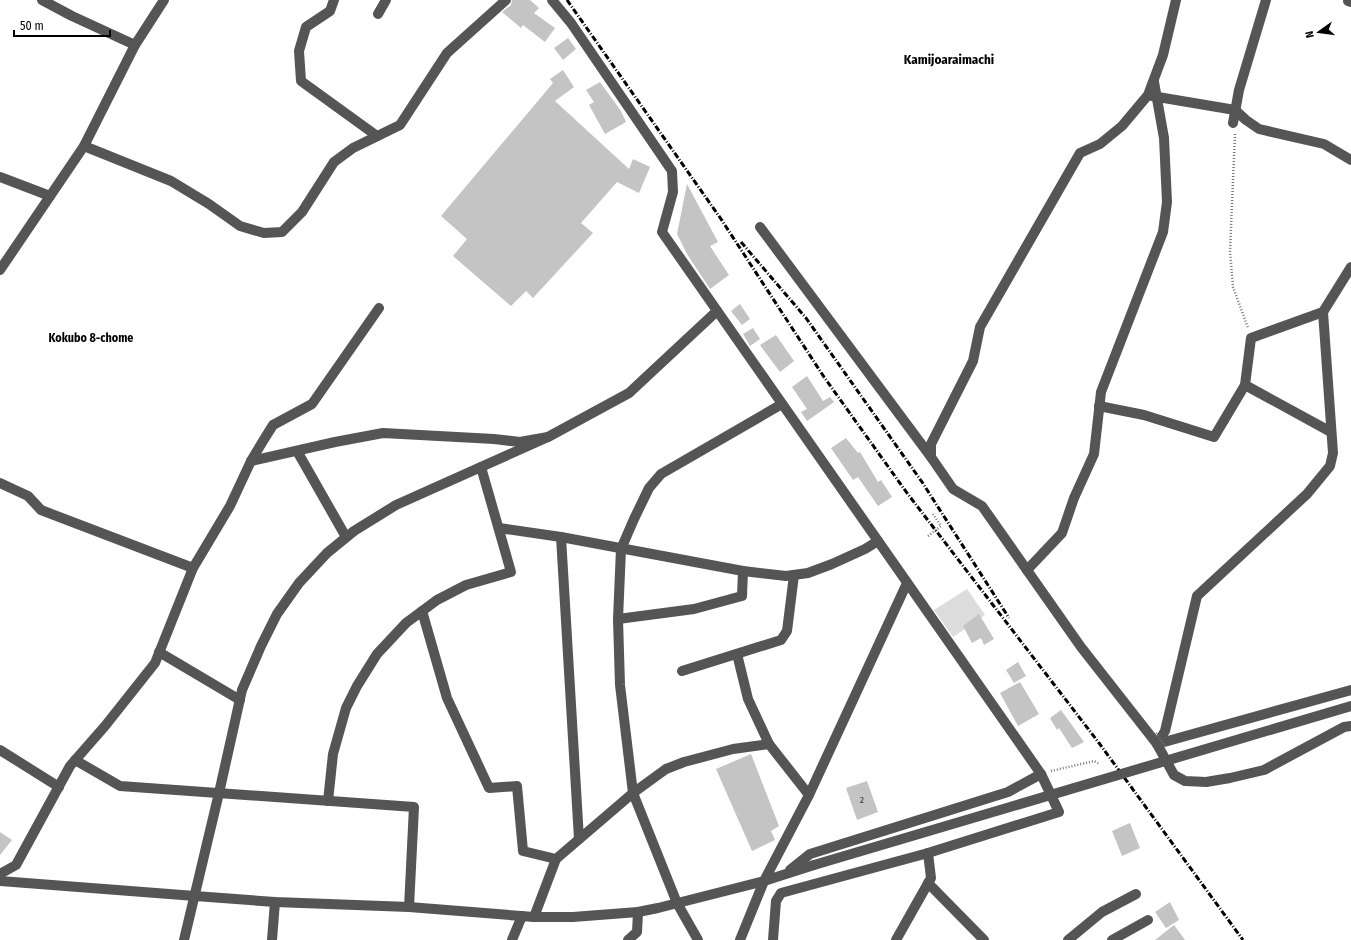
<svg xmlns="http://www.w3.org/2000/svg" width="1351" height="940" font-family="'Fira Sans Condensed',sans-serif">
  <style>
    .green { fill: #dcdcdc }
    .building { fill: #c4c4c4 }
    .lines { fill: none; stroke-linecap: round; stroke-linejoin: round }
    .path { stroke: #777; stroke-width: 2.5; stroke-dasharray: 1 2; stroke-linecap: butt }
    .minor { stroke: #555; stroke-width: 10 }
    .rail { stroke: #000; stroke-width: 3; stroke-dasharray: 6 2 1 2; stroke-linecap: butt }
    .path-bridge { stroke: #777; stroke-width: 2.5; stroke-dasharray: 1 2; stroke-linecap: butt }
    .minor-bridge { stroke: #555; stroke-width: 10 }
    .labels { text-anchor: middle; stroke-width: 4; stroke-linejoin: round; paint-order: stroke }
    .number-label { font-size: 9px; fill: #313131 }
    .neighbourhood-label { font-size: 12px; font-weight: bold; fill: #000; stroke: #fff }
    .quarter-label { font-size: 13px; font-weight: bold; fill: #000; stroke: #fff }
  </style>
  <rect width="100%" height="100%" fill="#fff"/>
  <path class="green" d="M967,589L985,615L953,637L934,610Z"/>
  <g class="building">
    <path d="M512,0H530L539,8L534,13L555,28L545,42L523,25L521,28L502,12L511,5Z"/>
    <path d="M568,38L576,49L563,60L554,48Z"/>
    <path d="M563,70L574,87L555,101L629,169L633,159L650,167L639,193L617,182L581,223L593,233L533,298L526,291L511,306L453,256L467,239L441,216L553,83L550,79Z"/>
    <path d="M600,82L621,111L626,122L605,134L589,105L594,102L586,90Z"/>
    <path d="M687,184L718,242L710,246L729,275L710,289L687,254L677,234Z"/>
    <path d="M740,304L750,319L742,325L731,311Z"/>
    <path d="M753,328L760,339L750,346L743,334Z"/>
    <path d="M776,335L794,361L780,372L760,345Z"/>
    <path d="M807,376L823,401L830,397L834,402L807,421L801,412L807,409L792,387Z"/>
    <path d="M846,438L858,453L860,452L878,482L881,480L892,497L878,506L858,477L853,480L831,448Z"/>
    <path d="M979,614L994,639L984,645L981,638L972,643L963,626Z"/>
    <path d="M1018,662L1026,676L1014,683L1006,670Z"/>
    <path d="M1020,682L1039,714L1018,726L1000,693Z"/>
    <path d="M1061,710L1084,742L1072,748L1059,728L1057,730L1050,718Z"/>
    <path d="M751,754L779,826L771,831L775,840L752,851L716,769Z"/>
    <path d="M867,781L878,812L857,820L846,788Z"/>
    <path d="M1130,823L1140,848L1122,856L1112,831Z"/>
    <path d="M0,832L12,840L0,855Z"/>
    <path d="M1170,902L1179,920L1166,928L1155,912Z"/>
    <path d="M1174,925L1185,940H1155Z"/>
  </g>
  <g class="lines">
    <g class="path">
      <path d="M1235,134L1230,251L1233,287L1248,328"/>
      <path d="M928,536L941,526L933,514"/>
      <path d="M1051,771L1094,761L1099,764"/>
    </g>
    <g class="minor">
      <path d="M42,0L72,16L135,45"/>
      <path d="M334,0L330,11L306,27L299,51L301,81L377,136"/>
      <path d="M552,0L571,23L672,171L673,192L662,232L1041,774L1059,812L928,853L781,893L776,901L773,940"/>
      <path d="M1176,0L1163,55L1148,95L1122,126L1100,144L1080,153L980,327L973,361L931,444V457L953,489L982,506L1081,647L1157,744L1174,775L1185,781L1206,782L1230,778L1264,770L1344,727L1351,726"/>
      <path d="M1349,0L1348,1L1351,2"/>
      <path d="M378,14L386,0"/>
      <path d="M1152,96L1235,110L1246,120L1259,129L1324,144L1351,160"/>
      <path d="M1233,123L1239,90L1266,0"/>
      <path d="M84,146L171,181L209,204L240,226L264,233L282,232L302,212L334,162L353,148L400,125L447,53L506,0"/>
      <path d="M0,177L50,196"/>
      <path d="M760,227L931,457"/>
      <path d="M0,270L84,146L135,45L164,0"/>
      <path d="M1245,385L1331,432"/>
      <path d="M1099,406L1144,415L1214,437L1245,385L1251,338L1323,312"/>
      <path d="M297,451L346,537"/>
      <path d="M251,461L335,442L383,433L494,439L520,442L548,437L629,393L717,311"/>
      <path d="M0,483L28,496L41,510L193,568"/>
      <path d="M499,528L561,537L743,571L786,576L808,573L832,564L865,549L878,541"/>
      <path d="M561,537L579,839"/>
      <path d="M1027,570L1062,533L1074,498L1094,454L1101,392L1163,232L1167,202L1164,138L1154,82"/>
      <path d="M422,611L447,698L489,788L517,786L523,851L556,859"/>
      <path d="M618,619L694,609L742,596L743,571"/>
      <path d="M159,652L240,700"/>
      <path d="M737,654L748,699L769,744"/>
      <path d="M682,671L781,640L787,631L794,575"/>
      <path d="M1157,744L1165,731L1197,596L1307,494L1330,466L1333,453L1323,312L1351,267"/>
      <path d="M1157,744L1351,690"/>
      <path d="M0,750L59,787"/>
      <path d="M75,760L120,786L414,807L409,907"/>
      <path d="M328,801L333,754L346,708L357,686L377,654L406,623L437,600L466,585L511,572L481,467"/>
      <path d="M790,870L810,854L1008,792L1041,774"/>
      <path d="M0,874L16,865L70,766L105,726L155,663L193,568L230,506L251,461L263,441L273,425L312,404L379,308"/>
      <path d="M0,881L195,896L275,902L409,907L534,917H573L638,912L658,908L764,881L814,865"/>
      <path d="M928,883L984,940"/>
      <path d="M534,917L556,859L633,793L666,769L684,762L733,749L769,744L809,795"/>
      <path d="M184,940L219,793L242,690L261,646L277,614L299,583L327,553L354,531L396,505L548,437"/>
      <path d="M272,940L275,902"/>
      <path d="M512,940L522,916"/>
      <path d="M628,940L637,932L638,912"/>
      <path d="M698,940L677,903L633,793L620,685L618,619L621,549L634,519L649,488L661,474L782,404"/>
      <path d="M740,940L764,881L809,795L907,583"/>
      <path d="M896,940L931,878L928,853"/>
      <path d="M1068,940L1102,912L1136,894"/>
      <path d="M1112,940L1148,920"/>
    </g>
    <g class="rail">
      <path d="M567,0L721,219L824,377L907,493L1099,743L1243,940"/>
      <path d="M741,242L806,318L922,482L1009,618"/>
    </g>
    <path class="path-bridge" d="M1156,733L1165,746"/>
    <path class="minor-bridge" d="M814,865L1351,706"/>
  </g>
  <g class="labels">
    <g class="number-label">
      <text x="862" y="803">2</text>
    </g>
    <g class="neighbourhood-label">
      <text x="91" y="342">Kokubo 8-chome</text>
    </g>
    <g class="quarter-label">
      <text x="949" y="64">Kamijoaraimachi</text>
    </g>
  </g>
  <g transform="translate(1319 32) rotate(256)" stroke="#ffffff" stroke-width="3" paint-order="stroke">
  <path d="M0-3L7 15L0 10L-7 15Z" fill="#000000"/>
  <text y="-6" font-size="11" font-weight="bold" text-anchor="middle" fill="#000000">N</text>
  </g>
  <path d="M14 30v6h96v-6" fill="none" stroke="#000000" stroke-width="2"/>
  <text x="20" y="30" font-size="12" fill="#000000" stroke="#ffffff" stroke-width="3" paint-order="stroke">50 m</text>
</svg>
